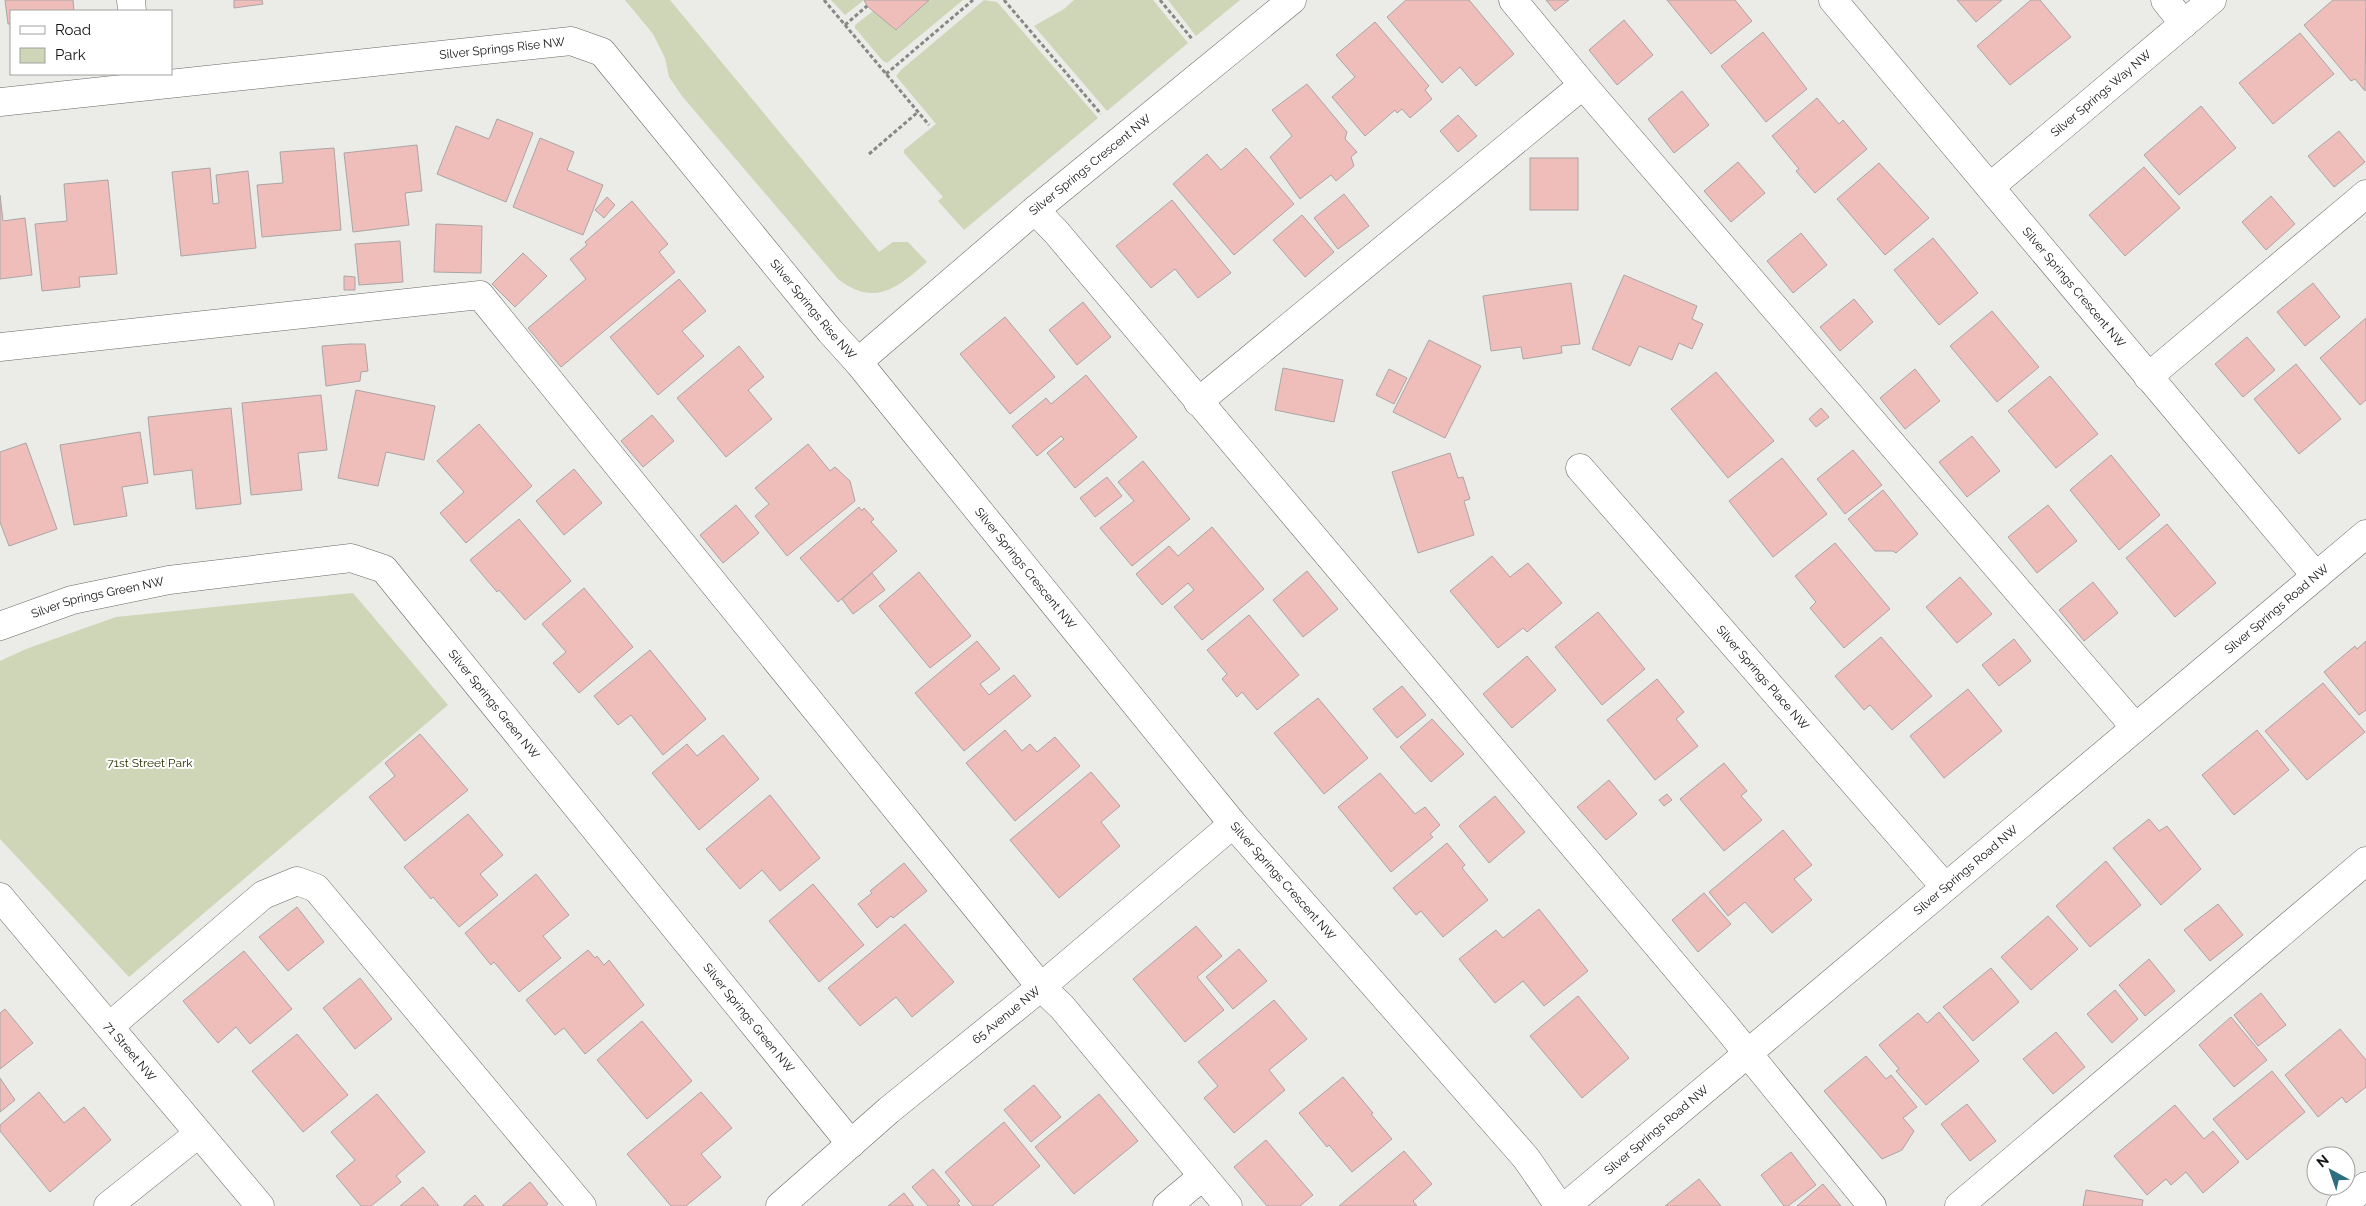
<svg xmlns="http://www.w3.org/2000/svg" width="2366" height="1206" font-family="Raleway,sans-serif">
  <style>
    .green { fill: #cfd6b7 }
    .building { fill: #efbebb; stroke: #aaa5a5 }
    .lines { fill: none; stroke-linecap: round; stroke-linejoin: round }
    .minor-casing { stroke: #696865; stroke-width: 29 }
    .path { stroke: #878784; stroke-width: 3; stroke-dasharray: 4 2.5; stroke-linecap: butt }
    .minor { stroke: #fff; stroke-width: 28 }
    .labels { text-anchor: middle; stroke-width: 4; stroke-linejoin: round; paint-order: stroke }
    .street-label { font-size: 12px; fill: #141412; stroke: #fff }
    .park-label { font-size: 12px; fill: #2a3100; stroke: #fff }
  </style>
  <rect width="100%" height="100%" fill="#ebebe7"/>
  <g class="green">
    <path d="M625,0H670L879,252L893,242H908L927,262C898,287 875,308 838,279L682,96L669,77L665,58L653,34Z"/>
    <path d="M831,0H864L845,15Z"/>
    <path d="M929,0H963L887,63L883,61L855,28V25L873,11L897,30Z"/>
    <path d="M984,0L997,2L1098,118L964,230L938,201L943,197L904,153V150L936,124L896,76L901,70Z"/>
    <path d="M1074,0H1153L1188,43L1107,111L1034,26L1064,9Z"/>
    <path d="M1168,0H1240L1196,36Z"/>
    <path d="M353,593L448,705L129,977L0,839V661L26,649L116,617Z"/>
  </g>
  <g class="building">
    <path d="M5,0H73L74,11H11V24H8Z"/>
    <path d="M234,0H262L263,4L234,8Z"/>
    <path d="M864,0H929L896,30L867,6Z"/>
    <path d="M1406,0H1469L1514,54L1476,86L1460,67L1442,83L1387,17Z"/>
    <path d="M1546,0H1569L1555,11Z"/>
    <path d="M1667,0H1735L1752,21L1711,54Z"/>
    <path d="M1957,0H2002L1976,22Z"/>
    <path d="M2031,0H2040L2071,37L2010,85L1977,46Z"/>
    <path d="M2333,0H2366L2365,91L2355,79L2351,81L2304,25Z"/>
    <path d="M1624,20L1653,55L1617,85L1589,50Z"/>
    <path d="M1375,22L1429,86L1425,90L1432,99L1410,118L1402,109L1397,113L1395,110L1365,136L1332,97L1355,77L1336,55Z"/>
    <path d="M1763,32L1807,89L1766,122L1721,66Z"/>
    <path d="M2300,33L2334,74L2273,124L2239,83Z"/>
    <path d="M1307,84L1347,132L1345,139L1357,152L1351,157L1354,166L1336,181L1331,175L1300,199L1270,157L1292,136L1272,110Z"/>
    <path d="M1682,91L1709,125L1674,153L1648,119Z"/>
    <path d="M1817,98L1839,124L1843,120L1867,149L1815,193L1796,171L1799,169L1772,136Z"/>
    <path d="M2201,106L2236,148L2179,195L2144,155Z"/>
    <path d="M1458,115L1477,136L1458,152L1440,131Z"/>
    <path d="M497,119L533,133L506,202L437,174L456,126L489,139Z"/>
    <path d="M2339,131L2365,162L2334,187L2308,156Z"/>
    <path d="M540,138L574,152L567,170L603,185L583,235L513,207Z"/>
    <path d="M417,145L422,191L405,193L409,225L353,232L344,153Z"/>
    <path d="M334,148L341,230L262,237L257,185L283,183L280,152Z"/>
    <path d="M1246,148L1294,204L1234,255L1173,184L1207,154L1221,170Z"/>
    <rect x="1530" y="158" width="48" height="52"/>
    <path d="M1738,162L1765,193L1731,222L1704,191Z"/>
    <path d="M1879,163L1929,218L1885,255L1837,199Z"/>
    <path d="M2144,167L2180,208L2125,256L2089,215Z"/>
    <path d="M210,168L213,204L219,203L216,175L248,171L256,248L181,256L172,172Z"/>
    <path d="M108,180L117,274L79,277L80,287L42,291L35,224L67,221L64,184Z"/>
    <path d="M1344,194L1369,226L1338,249L1314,218Z"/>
    <path d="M0,195L3,221L25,218L32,275L0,279Z"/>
    <path d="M2271,196L2295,224L2266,250L2242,222Z"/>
    <path d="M607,197L615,205L604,218L595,210Z"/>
    <path d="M1172,200L1231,273L1198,298L1175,269L1151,288L1116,246Z"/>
    <path d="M632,201L668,244L659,252L675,272L561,367L528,328L586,279L570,259L587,245L585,242Z"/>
    <path d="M1302,215L1334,252L1305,277L1273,240Z"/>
    <path d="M436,224L482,226L481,273L434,272Z"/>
    <path d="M1801,233L1827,265L1793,293L1767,261Z"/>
    <path d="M1933,238L1978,293L1939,325L1894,270Z"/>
    <path d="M400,241L403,282L359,285L355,244Z"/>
    <path d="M523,253L547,276L515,307L492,284Z"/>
    <path d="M1624,275L1697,306L1692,319L1703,324L1692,349L1679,343L1672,360L1639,346L1630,366L1592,349Z"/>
    <path d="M344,276L355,277V290H344Z"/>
    <path d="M679,279L706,311L682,331L704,356L658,395L610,337Z"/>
    <path d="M1571,283L1580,344L1561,346L1562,353L1523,359L1521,347L1491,351L1483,296Z"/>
    <path d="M2313,283L2340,317L2305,346L2277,312Z"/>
    <path d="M1854,299L1873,322L1840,351L1820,327Z"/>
    <path d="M1083,302L1111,337L1077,365L1049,330Z"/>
    <path d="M1992,311L2039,367L1997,402L1950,346Z"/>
    <path d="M1005,317L1055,377L1010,414L960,354Z"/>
    <path d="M2366,318V400L2360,405L2320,358Z"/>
    <path d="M2247,337L2275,370L2243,397L2215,364Z"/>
    <path d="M1429,340L1481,366L1445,438L1393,412Z"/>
    <path d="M350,344H365L368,371L361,372L360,381L326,386L322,346Z"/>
    <path d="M739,346L764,377L748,390L772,419L726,457L677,398Z"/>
    <path d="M2296,364L2341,419L2299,454L2254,399Z"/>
    <path d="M1283,368L1343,380L1334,422L1275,410Z"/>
    <path d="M1389,369L1407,378L1394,404L1376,395Z"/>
    <path d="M1915,369L1940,401L1905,429L1880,398Z"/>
    <path d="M1716,372L1774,441L1728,478L1671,409Z"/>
    <path d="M1086,375L1137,437L1075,488L1047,453L1064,439L1061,436L1037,456L1012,426L1046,398L1051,404Z"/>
    <path d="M2050,376L2098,434L2056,468L2008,411Z"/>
    <path d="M356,390L435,406L424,460L386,452L378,486L338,478Z"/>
    <path d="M321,395L327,450L298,453L302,490L251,495L242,403Z"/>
    <path d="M231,408L241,504L196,509L192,470L154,475L148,417Z"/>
    <path d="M1821,408L1829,417L1816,427L1809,419Z"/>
    <path d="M652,415L674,441L643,467L621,441Z"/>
    <path d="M479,424L532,486L466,543L440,513L464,492L437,461Z"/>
    <path d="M140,432L148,483L122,487L127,516L74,525L60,445Z"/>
    <path d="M1972,436L2000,471L1967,497L1939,462Z"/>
    <path d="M26,443L57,529L9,546L0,522V452Z"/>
    <path d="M808,444L830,471L835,467L850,481L855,501L787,556L755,516L769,504L755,488Z"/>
    <path d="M1853,450L1882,485L1845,514L1817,479Z"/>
    <path d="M1450,453L1458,478L1463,477L1470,499L1464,501L1474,535L1418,553L1392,472Z"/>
    <path d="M2111,455L2160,515L2119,550L2070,490Z"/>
    <path d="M1782,458L1827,514L1773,557L1729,501Z"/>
    <path d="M1143,461L1190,519L1132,566L1100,528L1134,501L1118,482Z"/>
    <path d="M574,469L602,503L564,535L536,501Z"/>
    <path d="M1107,477L1122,496L1095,517L1080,498Z"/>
    <path d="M1883,490L1918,534L1896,553L1893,551H1875L1848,519Z"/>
    <path d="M736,505L759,533L723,563L700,535Z"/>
    <path d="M2048,505L2077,541L2037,573L2008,537Z"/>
    <path d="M859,507L862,511L864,508L874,519L871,522L897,551L838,602L800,558Z"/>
    <path d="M519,519L571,581L525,620L499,590L497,592L470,560Z"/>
    <path d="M2167,524L2216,583L2175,617L2126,558Z"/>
    <path d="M1212,527L1264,589L1202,640L1174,607L1194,590L1188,583L1162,605L1136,574L1169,546L1178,556Z"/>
    <path d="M1835,543L1890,609L1844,648L1810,608L1816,602L1795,576Z"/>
    <path d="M1492,556L1510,577L1528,563L1562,603L1527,632L1523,628L1498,648L1450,591Z"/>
    <path d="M1307,571L1338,609L1303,637L1273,600Z"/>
    <path d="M919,572L971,636L930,668L879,606Z"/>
    <path d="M872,573L885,590L853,614L842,599Z"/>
    <path d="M1960,577L1992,614L1957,643L1926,607Z"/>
    <path d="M2093,582L2118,613L2084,641L2059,610Z"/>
    <path d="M584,588L633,647L579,693L553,663L566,652L542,624Z"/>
    <path d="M1598,612L1645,669L1602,705L1555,647Z"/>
    <path d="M1249,615L1299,675L1257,710L1242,692L1237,697L1222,679L1227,674L1207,650Z"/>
    <path d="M1881,637L1932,696L1892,730L1870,705L1864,710L1835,676Z"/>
    <path d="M2014,639L2031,661L1999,686L1982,665Z"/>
    <path d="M977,641L1000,669L980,684L989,695L1014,675L1031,696L964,751L915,693Z"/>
    <path d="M2366,641V710L2359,715L2324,672L2355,646L2357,649Z"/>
    <path d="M650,650L706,719L663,755L631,715L618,725L594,696Z"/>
    <path d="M1527,656L1556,690L1512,728L1483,694Z"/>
    <path d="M1657,679L1684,712L1676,719L1698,746L1655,780L1607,720Z"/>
    <path d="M2323,683L2365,732L2307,780L2265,731Z"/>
    <path d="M1402,686L1426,715L1397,738L1373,709Z"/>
    <path d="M1968,689L2002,731L1944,778L1910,736Z"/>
    <path d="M1318,698L1368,758L1324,794L1274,733Z"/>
    <path d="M1432,719L1464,754L1431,782L1400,747Z"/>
    <path d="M1005,730L1022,751L1030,744L1037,752L1055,737L1080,766L1015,821L966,763Z"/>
    <path d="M2257,730L2289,770L2234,815L2202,775Z"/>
    <path d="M420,734L468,790L405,841L369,797L395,776L385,763Z"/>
    <path d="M723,735L759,779L699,830L652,773L687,744L697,756Z"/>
    <path d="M1724,763L1747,791L1741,796L1762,820L1724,851L1680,799Z"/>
    <path d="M1091,772L1120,806L1101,822L1120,846L1059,898L1010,840Z"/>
    <path d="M1380,773L1415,814L1425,807L1440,825L1430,834L1433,837L1391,872L1338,807Z"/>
    <path d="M1609,780L1637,814L1606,840L1577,807Z"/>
    <path d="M1667,794L1672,800L1664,806L1659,800Z"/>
    <path d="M770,795L820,858L780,891L762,870L740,889L706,849Z"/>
    <path d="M1495,796L1525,832L1489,863L1459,826Z"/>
    <path d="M468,814L503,855L480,874L498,895L459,927L433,897L431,899L404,867Z"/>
    <path d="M2149,819L2159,831L2167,826L2201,869L2161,905L2113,848Z"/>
    <path d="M1783,830L1812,865L1794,879L1812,900L1772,933L1745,902L1728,916L1709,892Z"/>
    <path d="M1447,843L1465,865L1462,868L1488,900L1443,937L1421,911L1416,915L1393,888Z"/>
    <path d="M2106,861L2141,905L2090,947L2056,906Z"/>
    <path d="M904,863L927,891L893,918L891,916L877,928L858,904L872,893L870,891Z"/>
    <path d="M536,874L569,915L543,936L561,958L519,992L494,962L491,965L465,933Z"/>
    <path d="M813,884L864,945L819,982L769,921Z"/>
    <path d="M1704,893L1731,924L1698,952L1672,920Z"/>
    <path d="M2218,904L2243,935L2210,961L2184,930Z"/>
    <path d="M297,907L324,942L288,971L259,937Z"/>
    <path d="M1539,909L1588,971L1544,1006L1523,981L1495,1003L1459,959L1496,930L1503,938Z"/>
    <path d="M2048,916L2078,949L2031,990L2001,957Z"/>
    <path d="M905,924L954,982L912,1017L896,997L860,1026L828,988Z"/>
    <path d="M1196,926L1222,956L1197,977L1224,1010L1185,1042L1133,979Z"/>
    <path d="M1239,949L1267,981L1233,1009L1206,977Z"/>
    <path d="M588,950L595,958L597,956L604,965L609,960L644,1005L585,1054L564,1028L555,1035L526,1000Z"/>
    <path d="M244,951L292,1009L250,1044L236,1027L218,1043L183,1001Z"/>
    <path d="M2149,959L2175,991L2145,1016L2119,985Z"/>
    <path d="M1991,968L2019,1002L1973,1041L1943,1007Z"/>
    <path d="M360,978L392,1019L355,1049L323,1008Z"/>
    <path d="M2115,990L2138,1019L2112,1043L2087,1014Z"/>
    <path d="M2261,993L2286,1025L2258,1046L2234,1015Z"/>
    <path d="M1578,996L1629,1058L1582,1098L1530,1036Z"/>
    <path d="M1274,1000L1307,1039L1269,1070L1285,1090L1234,1133L1204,1098L1218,1086L1198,1062Z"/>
    <path d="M5,1009L33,1043L0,1069V1013Z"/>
    <path d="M1939,1012L1979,1061L1926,1105L1896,1071L1899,1069L1879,1045L1918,1013L1927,1023Z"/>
    <path d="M2231,1017L2267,1060L2234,1087L2199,1045Z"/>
    <path d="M642,1021L692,1081L647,1119L597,1060Z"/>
    <path d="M2340,1029L2366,1060V1087L2346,1103L2342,1097L2318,1117L2285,1075Z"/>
    <path d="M2056,1032L2085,1067L2053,1094L2023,1059Z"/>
    <path d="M297,1034L348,1095L303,1132L252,1071Z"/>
    <path d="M1866,1056L1886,1079L1891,1075L1917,1107L1903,1118L1914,1131L1902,1150L1882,1159L1824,1091Z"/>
    <path d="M2272,1071L2305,1112L2247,1160L2213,1119Z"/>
    <path d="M1343,1077L1373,1113L1371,1114L1392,1139L1352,1172L1329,1145L1327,1147L1299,1113Z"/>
    <path d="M0,1078L15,1100L0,1112Z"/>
    <path d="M1034,1085L1061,1117L1031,1142L1004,1110Z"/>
    <path d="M39,1092L64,1123L84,1107L111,1140L50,1192L0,1131V1125Z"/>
    <path d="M701,1092L732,1128L701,1154L721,1177L686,1206H671L627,1154Z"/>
    <path d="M377,1094L425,1152L396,1176L401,1182L371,1206H361L336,1176L355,1160L331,1132Z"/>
    <path d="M1099,1094L1138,1141L1074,1194L1035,1147Z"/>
    <path d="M1967,1104L1996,1141L1970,1161L1941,1124Z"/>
    <path d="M2175,1105L2204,1139L2213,1131L2239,1162L2203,1193L2186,1172L2171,1185L2166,1179L2147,1195L2114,1156Z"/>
    <path d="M1004,1122L1040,1166L992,1206H973L945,1172Z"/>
    <path d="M1266,1140L1313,1195L1300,1206H1267L1234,1167Z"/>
    <path d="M1404,1151L1432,1184L1413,1201L1417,1206H1339Z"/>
    <path d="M1791,1152L1816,1185L1788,1206H1784L1761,1175Z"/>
    <path d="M933,1169L960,1201L957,1203L960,1206H928L912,1187Z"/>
    <path d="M1699,1179L1721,1206H1665Z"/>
    <path d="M530,1182L548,1204L545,1206H502Z"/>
    <path d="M1823,1184L1841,1206H1797Z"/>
    <path d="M423,1187L439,1206H400Z"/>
    <path d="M2086,1190L2143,1200L2142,1206H2083Z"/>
    <path d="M904,1193L914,1206H888Z"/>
    <path d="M475,1195L484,1206H463Z"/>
  </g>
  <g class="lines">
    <g class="minor-casing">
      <g id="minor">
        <path d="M131,0L132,11"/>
        <path id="s1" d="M1292,0L1035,210L858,362L1233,824L1526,1158L1559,1206"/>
        <path d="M1513,0L1583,85L2135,727"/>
        <path id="s2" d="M1833,0L2316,576"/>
        <path d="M2165,0L2184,24"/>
        <path id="s3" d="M0,102L571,41L602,52L830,331L858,362"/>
        <path id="s4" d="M1990,187L2212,0"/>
        <path d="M1035,210L1057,233L1723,1023L1872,1206"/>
        <path d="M0,347L480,295L1041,987L1062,1007L1228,1206"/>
        <path d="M2148,377L2366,194"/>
        <path d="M1198,402L1583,85"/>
        <path id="s5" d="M1580,468L1945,887"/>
        <path id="s6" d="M0,626L72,600L169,580L351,558L384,569L851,1144"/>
        <path id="s7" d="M0,897L260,1206"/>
        <path d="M110,1026L263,895L297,881L316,888L582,1206"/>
        <path d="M108,1206L198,1134"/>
        <path id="s8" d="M780,1206L889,1110L1041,987L1233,824"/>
        <path d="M1167,1206L1203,1176"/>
        <path id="s9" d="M1566,1206L2366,534"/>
        <path d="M1959,1206L2366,861"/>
        <path d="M2341,1206L2366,1186"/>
      </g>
    </g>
    <g class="path">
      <path d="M824,0L929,125"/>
      <path d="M1004,0L1101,114"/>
      <path d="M1160,0L1193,40"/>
      <path d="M845,25L867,6"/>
      <path d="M886,74L973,0"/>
      <path d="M869,154L918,112"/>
    </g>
    <use href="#minor" class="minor"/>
  </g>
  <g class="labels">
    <g class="street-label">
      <text dy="4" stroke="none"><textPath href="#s3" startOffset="505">Silver Springs Rise NW</textPath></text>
      <text dy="4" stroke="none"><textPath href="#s4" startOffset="145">Silver Springs Way NW</textPath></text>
      <text transform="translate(1090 165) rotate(-39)" y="4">Silver Springs Crescent NW</text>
      <text dy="4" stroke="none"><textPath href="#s2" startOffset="375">Silver Springs Crescent NW</textPath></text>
      <text dy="4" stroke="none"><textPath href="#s3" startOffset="940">Silver Springs Rise NW</textPath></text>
      <text dy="4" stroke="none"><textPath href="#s1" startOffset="831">Silver Springs Crescent NW</textPath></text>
      <text dy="4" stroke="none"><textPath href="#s6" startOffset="102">Silver Springs Green NW</textPath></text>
      <text dy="4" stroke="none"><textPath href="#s9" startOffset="928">Silver Springs Road NW</textPath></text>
      <text dy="4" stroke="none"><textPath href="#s5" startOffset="278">Silver Springs Place NW</textPath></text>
      <text dy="4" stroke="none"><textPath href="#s6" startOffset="568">Silver Springs Green NW</textPath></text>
      <text dy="4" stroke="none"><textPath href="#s9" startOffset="522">Silver Springs Road NW</textPath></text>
      <text dy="4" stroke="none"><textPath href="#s1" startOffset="1236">Silver Springs Crescent NW</textPath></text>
      <text dy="4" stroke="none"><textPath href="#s8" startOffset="296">65 Avenue NW</textPath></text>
      <text dy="4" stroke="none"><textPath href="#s6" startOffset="972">Silver Springs Green NW</textPath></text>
      <text dy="4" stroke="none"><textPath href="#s7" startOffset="202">71 Street NW</textPath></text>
      <text dy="4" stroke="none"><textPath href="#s9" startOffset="118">Silver Springs Road NW</textPath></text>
    </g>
    <g class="park-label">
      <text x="150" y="767">71st Street Park</text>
    </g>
  </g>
  <rect x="10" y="10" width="162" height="65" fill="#ffffff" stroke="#a1a1a0"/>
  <rect x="20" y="26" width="25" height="8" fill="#ffffff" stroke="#a1a1a0"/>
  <text x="55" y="35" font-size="15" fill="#141412">Road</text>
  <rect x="20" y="48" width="25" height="15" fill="#cfd6b7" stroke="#a1a1a0"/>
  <text x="55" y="60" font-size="15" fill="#141412">Park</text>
  <g transform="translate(2331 1171) rotate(320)"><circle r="24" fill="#ffffff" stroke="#a1a1a0"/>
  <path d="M0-4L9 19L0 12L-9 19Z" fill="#2d6f81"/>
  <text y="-8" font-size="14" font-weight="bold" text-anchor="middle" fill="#141412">N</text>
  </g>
</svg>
